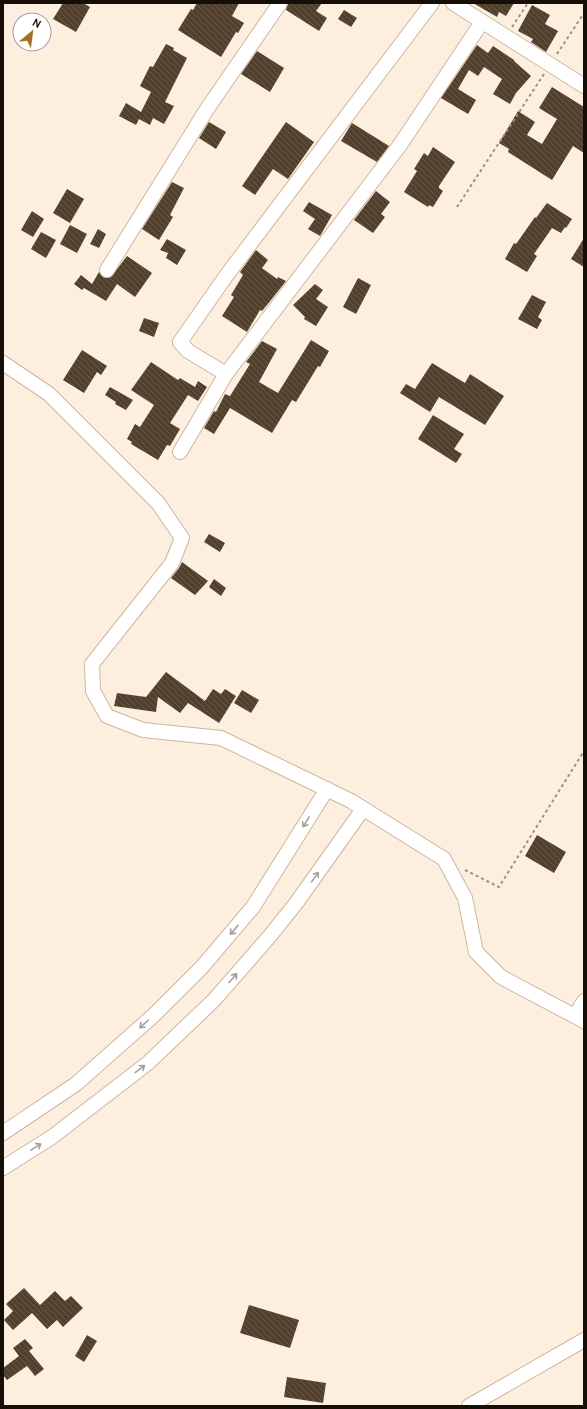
<svg xmlns="http://www.w3.org/2000/svg" width="587" height="1409" font-family="Cabin,sans-serif">
  <style>
    .building { fill: url(#building-back-hatch) }
    .lines { fill: none; stroke-linecap: round; stroke-linejoin: round }
    .minor-casing { stroke: #cdb69f; stroke-width: 16 }
    .path { stroke: #9c9185; stroke-width: 2; stroke-dasharray: 3 3; stroke-linecap: butt }
    .minor { stroke: #fff; stroke-width: 14 }
    .oneway { stroke: #a29f9c }
  </style>
  <defs>
    <pattern id="building-back-hatch" width="6" height="6" patternUnits="userSpaceOnUse"><rect width="6" height="6" fill="#53402c"/><path d="M-1 5l2 2M0 0l6 6M5-1l2 2" fill="none" stroke="#675847"/></pattern>
  </defs>
  <rect width="100%" height="100%" fill="#fdefe0"/>
  <g class="building">
    <path d="M63,3H83L90,7L76,32L53,19Z"/>
    <path d="M197,3H239L232,16L244,23L238,33L236,32L221,57L178,30L191,9L193,10Z"/>
    <path d="M288,3H322L316,11L327,18L319,31L286,10Z"/>
    <path d="M473,3H514L506,16L499,12L497,17Z"/>
    <path d="M532,5L550,15L545,24L558,31L546,52L531,42L533,39L518,31Z"/>
    <path d="M344,10L357,18L351,27L338,19Z"/>
    <path d="M166,44L174,48L173,50L187,58L165,102L174,106L164,124L153,118L150,125L139,119L136,125L119,116L126,103L141,112L151,92L140,86L150,66L153,67Z"/>
    <path d="M477,45L488,53L493,46L514,60V61L531,76L516,93L510,104L493,94L502,79L484,67L478,76L469,70L458,89L476,100L468,114L441,98Z"/>
    <path d="M257,51L284,68L270,92L241,74Z"/>
    <path d="M552,87L584,107V153L573,146L552,180L508,152L509,149L499,143L518,111L535,122L527,135L542,144L557,119L539,108Z"/>
    <path d="M209,122L226,132L216,149L199,138Z"/>
    <path d="M286,122L314,142L288,179L273,169L255,195L242,186Z"/>
    <path d="M352,123L389,146L377,162L341,141Z"/>
    <path d="M433,147L455,162L439,186V188L443,191L433,207L429,205L428,207L404,192L417,171L414,169L424,153L428,156Z"/>
    <path d="M172,182L184,188L170,215L173,217L159,240L142,229Z"/>
    <path d="M67,189L84,199L70,223L53,213Z"/>
    <path d="M376,191L390,202L381,214L385,217L373,233L354,220Z"/>
    <path d="M309,202L332,215L320,236L308,229L315,219L303,211Z"/>
    <path d="M547,203L572,219L566,228L565,227L561,233L552,228L534,254L537,256L527,272L505,259L514,243L516,244L535,217L536,218Z"/>
    <path d="M32,211L44,219L33,237L21,230Z"/>
    <path d="M70,225L87,234L77,253L60,244Z"/>
    <path d="M98,229L106,234L99,248L90,244Z"/>
    <path d="M41,232L56,240L46,258L31,249Z"/>
    <path d="M584,238V267L571,259Z"/>
    <path d="M167,239L186,250L177,265L166,258L168,253L160,250Z"/>
    <path d="M256,250L268,260L262,268L277,279L278,277L286,281L271,300L262,311L260,310L247,332L222,316L234,297L231,295L243,275L240,272Z"/>
    <path d="M127,256L152,273L135,297L117,284L106,301L84,288L82,290L74,284L81,275L92,284L99,272L103,277L107,278L111,277Z"/>
    <path d="M358,278L371,285L356,314L343,307Z"/>
    <path d="M315,284L323,290L316,299L328,307L316,326L304,319L305,317L293,305Z"/>
    <path d="M532,295L546,302L538,317L542,320L537,329L518,319Z"/>
    <path d="M144,318L159,323L154,337L139,331Z"/>
    <path d="M311,340L329,351L320,367L318,366L296,402L292,400L272,433L230,408L214,434L204,428L214,411L216,412L225,394L230,396L250,364L246,362L262,341L277,349L259,382L278,393Z"/>
    <path d="M82,350L107,366L101,375L97,372L84,393L63,380Z"/>
    <path d="M151,362L178,380L180,378L195,387L198,381L207,387L198,401L188,395L170,423L180,429L170,446L167,445L158,460L131,444L132,442L127,439L135,424L140,427L154,405L131,390Z"/>
    <path d="M432,363L465,383L470,374L504,396L485,425L439,397L430,412L400,393L406,384L415,389Z"/>
    <path d="M110,387L133,400L126,410L115,404L116,402L105,395Z"/>
    <path d="M433,415L464,434L454,449L462,454L456,463L418,439Z"/>
    <path d="M209,534L225,543L220,552L204,542Z"/>
    <path d="M182,562L208,581L195,595L171,578L179,568Z"/>
    <path d="M214,579L226,588L221,596L209,587Z"/>
    <path d="M166,672L205,701L213,689L221,694L225,689L236,696L219,723L188,703L180,713L158,697L156,712L114,706L117,693L146,697Z"/>
    <path d="M242,690L259,700L251,713L234,703Z"/>
    <path d="M537,835L566,852L554,873L525,856Z"/>
    <path d="M24,1288L40,1305L55,1291L65,1301L71,1296L83,1308L63,1327L57,1320L47,1329L32,1313L13,1330L4,1320L13,1311L6,1304Z"/>
    <path d="M249,1305L299,1320L290,1348L240,1333Z"/>
    <path d="M87,1335L97,1341L84,1362L75,1356Z"/>
    <path d="M25,1339L33,1348L29,1351L44,1369L35,1376L27,1366L7,1380L3,1375V1368L19,1356L13,1348Z"/>
    <path d="M287,1377L326,1383L323,1403L284,1397Z"/>
  </g>
  <g class="lines">
    <g class="minor-casing">
      <g id="minor">
        <path d="M453,3L584,86"/>
        <path d="M107,270L207,109L280,3"/>
        <path d="M3,363L49,394L158,503L182,538L172,563L92,664L93,691L107,716L143,730L221,738L351,801L444,859L465,898L476,952L501,977L584,1021"/>
        <path d="M226,374L188,351L180,342L226,276L432,3"/>
        <path d="M180,452L226,374L400,145L482,22"/>
        <path d="M575,1016L584,1001"/>
        <path d="M3,1133L76,1084L154,1015L202,967L253,907L327,789"/>
        <path d="M3,1168L52,1137L148,1063L214,1000L269,937L297,902L363,809"/>
        <path d="M469,1406L584,1340"/>
      </g>
    </g>
    <g class="path">
      <path d="M512,27L528,3"/>
      <path d="M557,54L584,13"/>
      <path d="M457,207L544,74"/>
      <path d="M465,870L499,887L584,751"/>
    </g>
    <use href="#minor" class="minor"/>
  </g>
  <defs><path id="oneway-shaft" d="M-6 0H5M1.5-3L5.5 0L1.5 3" fill="none" stroke-width="1.6" stroke-linecap="round" stroke-linejoin="round"/></defs>
  <g class="oneway">
    <use href="#oneway-shaft" transform="translate(306 822) rotate(122)"/>
    <use href="#oneway-shaft" transform="translate(315 877) rotate(-55)"/>
    <use href="#oneway-shaft" transform="translate(234 930) rotate(131)"/>
    <use href="#oneway-shaft" transform="translate(233 978) rotate(-49)"/>
    <use href="#oneway-shaft" transform="translate(144 1024) rotate(138)"/>
    <use href="#oneway-shaft" transform="translate(140 1069) rotate(-38)"/>
    <use href="#oneway-shaft" transform="translate(36 1147) rotate(-32)"/>
  </g>
  <rect width="587" height="1409" fill="none" stroke="#160f07" stroke-width="8"/>
  <g transform="translate(32 32) rotate(29)"><circle r="19" fill="#ffffff" stroke="#a29f9c"/>
  <path d="M0-3L7 15L0 10L-7 15Z" fill="#a56f2a"/>
  <text y="-6" font-size="11" font-weight="bold" text-anchor="middle" fill="#160f07">N</text>
  </g>
</svg>
